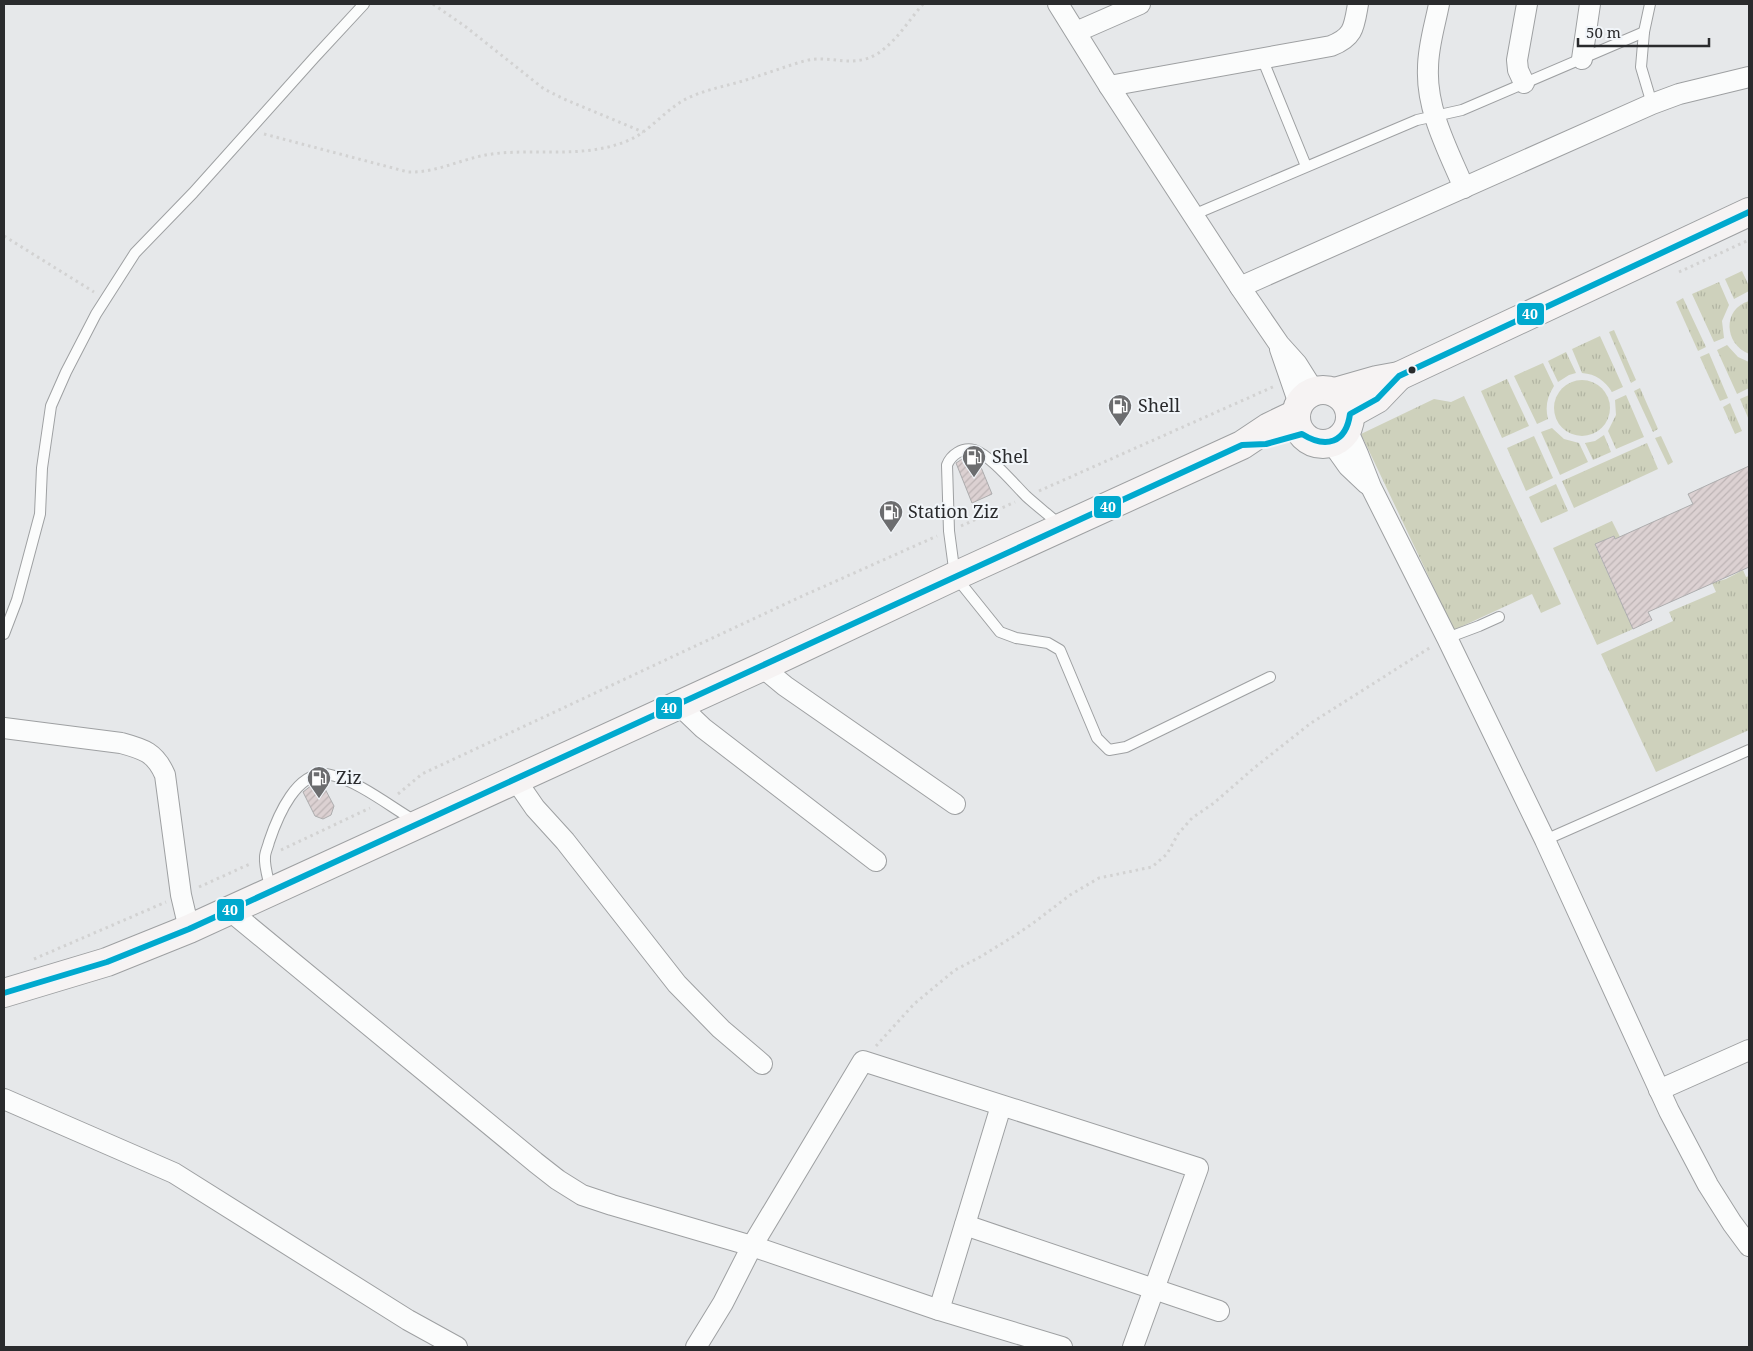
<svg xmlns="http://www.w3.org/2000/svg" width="1753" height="1351" font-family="'Noto Serif',serif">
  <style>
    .grass { fill: url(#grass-tufts) }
    .building { fill: url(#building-hatch); stroke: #adadae }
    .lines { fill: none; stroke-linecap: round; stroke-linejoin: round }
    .service-casing { stroke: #9ea0a2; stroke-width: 12 }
    .minor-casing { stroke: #9ea0a2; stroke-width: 22 }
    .secondary-casing { stroke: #9ea0a2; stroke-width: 30 }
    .path { stroke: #d2d2d2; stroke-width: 3; stroke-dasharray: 2.5 4; stroke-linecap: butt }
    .service { stroke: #fbfcfc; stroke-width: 10 }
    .minor { stroke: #fbfcfc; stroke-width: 20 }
    .secondary { stroke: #f6f3f3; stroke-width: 28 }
    .bus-1-casing { stroke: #f1f5f9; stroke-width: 10 }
    .bus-1 { stroke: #00a9ce; stroke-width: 6 }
    .bus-dot { fill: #2a2b2d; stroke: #f1f5f9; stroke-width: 2 }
    .labels { text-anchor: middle; stroke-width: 4; stroke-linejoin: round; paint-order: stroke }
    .poi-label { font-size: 18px; fill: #2a2b2d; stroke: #f1f5f9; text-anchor: start }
    .line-badge { stroke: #f1f5f9; stroke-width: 2 }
    .badge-label { font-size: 14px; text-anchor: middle; font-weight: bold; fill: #fff }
  </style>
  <defs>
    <pattern id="grass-tufts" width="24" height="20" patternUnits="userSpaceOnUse" patternTransform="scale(1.25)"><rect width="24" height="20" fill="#ced1bc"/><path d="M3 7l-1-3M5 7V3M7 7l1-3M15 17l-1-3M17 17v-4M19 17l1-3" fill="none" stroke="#b1b4a2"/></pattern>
    <pattern id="building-hatch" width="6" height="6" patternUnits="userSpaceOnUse" patternTransform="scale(1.25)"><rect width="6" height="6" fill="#dcd1d2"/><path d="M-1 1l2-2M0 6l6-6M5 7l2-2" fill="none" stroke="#bdb4b5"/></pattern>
  </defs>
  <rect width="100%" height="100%" fill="#e6e8ea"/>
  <g class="grass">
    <path d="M1742,271L1749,286V291L1734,299L1725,279Z"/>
    <path d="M1719,282L1729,305L1722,321L1724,338L1714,342L1692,294Z"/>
    <path d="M1683,298L1706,347L1698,351L1676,302Z"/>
    <path d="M1749,301V354C1724,344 1722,309 1749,301Z"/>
    <path d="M1614,330L1636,380L1631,383L1609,332Z"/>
    <path d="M1600,336L1623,387L1612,392C1605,381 1596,374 1582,373L1572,349Z"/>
    <path d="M1727,345L1738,357L1749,362V388L1737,394L1717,350Z"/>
    <path d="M1566,352L1576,373L1569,375L1558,382L1548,361Z"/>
    <path d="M1709,353L1728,398L1720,401L1700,357Z"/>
    <path d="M1543,363L1554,386C1547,397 1545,407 1548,419L1537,424L1514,376Z"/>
    <path d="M1507,379L1529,426L1502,438L1481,391Z"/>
    <circle cx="1582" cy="408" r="28"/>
    <path d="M1640,388L1658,429L1653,432L1634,391Z"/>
    <path d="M1626,395L1644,437L1616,449L1608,431L1616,415L1615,400Z"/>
    <path d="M1749,395V420L1740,399Z"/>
    <path d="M1464,396L1561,604L1541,613L1532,594L1454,630L1361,434L1434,399L1451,402Z"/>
    <path d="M1730,403L1742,431L1735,434L1723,407Z"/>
    <path d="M1552,428L1564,439L1579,443L1588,462L1560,475L1541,432Z"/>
    <path d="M1604,435L1611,452L1593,460L1585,443L1595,441Z"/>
    <path d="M1534,436L1553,478L1526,491L1507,448Z"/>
    <path d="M1661,436L1673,462L1668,465L1655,438Z"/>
    <path d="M1647,443L1658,469L1574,508L1562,481Z"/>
    <path d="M1556,484L1568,511L1541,523L1529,497Z"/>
    <path d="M1612,521L1620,537L1615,539L1613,536L1595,545L1633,629L1597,645L1553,548Z"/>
    <path d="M1743,570L1746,577L1749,576V730L1656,772L1601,654L1673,621L1669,612L1716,592L1712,583L1726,579Z"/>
  </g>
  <g class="building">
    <path d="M967,456L972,457L978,460L992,494L972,503L956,463Z"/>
    <path d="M1749,466V567L1648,612L1652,620L1633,629L1595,544L1614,536L1615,539L1693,504L1688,494Z"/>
    <path d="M319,782L322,783L334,806L331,815L323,819L315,816L303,792L312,785Z"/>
  </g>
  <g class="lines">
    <g class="service-casing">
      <g id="service">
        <path d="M1650,4L1644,32L1641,67L1652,104"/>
        <path d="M1262,58L1306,166"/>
        <path d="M1193,215L1417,120L1462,110L1644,32"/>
        <path d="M1061,526C1050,516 1037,506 1026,496C1014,484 990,455 974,450C962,447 951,455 947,465L949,531L955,576L1000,632L1016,638L1048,643L1060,650L1097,738L1109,750L1126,747L1270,677"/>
        <path d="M4,634L17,600L40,514L42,468L51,406L66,372L96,314L135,253L193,193L314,58L364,4"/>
        <path d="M1447,638L1479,626L1499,617"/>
        <path d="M1545,840L1749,750"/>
        <path d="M271,891C269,881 264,867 265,857C265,852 268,847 269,842C277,818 297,767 331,775C358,781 391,807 415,821"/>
      </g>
    </g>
    <g class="minor-casing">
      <g id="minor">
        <path d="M1058,4L1109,86L1240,287L1279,344L1297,364L1314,391"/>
        <path d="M1439,4C1435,25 1428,46 1428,68C1426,110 1448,150 1464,188"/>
        <path d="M1076,32L1140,4"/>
        <path d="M1582,59L1590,4"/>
        <path d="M1524,83L1518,70L1517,60L1527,4"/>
        <path d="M1109,86L1331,46C1354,37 1354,27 1358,4"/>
        <path d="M1240,287L1652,104L1679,94L1749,77"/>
        <path d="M1280,349L1299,404"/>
        <path d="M1347,429L1358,454L1371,487L1447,638L1545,840L1669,1111L1708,1185L1732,1223L1749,1246"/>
        <path d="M1331,442L1348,466L1367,484"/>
        <path d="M762,667L785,686L955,804"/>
        <path d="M679,705L703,728L876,861"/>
        <path d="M4,728L121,743C143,749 155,752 165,775L181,895L189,929"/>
        <path d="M515,779L535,808L565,841L677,984L721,1029L762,1064"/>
        <path d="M229,910L535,1162L558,1180L582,1195L612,1205L752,1246L939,1310L1062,1347"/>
        <path d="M1659,1090L1749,1050"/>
        <path d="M4,1099L174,1173L408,1320L457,1347"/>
        <path d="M965,1225L1219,1311"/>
        <path d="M939,1310L1001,1106"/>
        <path d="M696,1347L723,1303L752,1246L863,1061L1198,1168L1133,1347"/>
      </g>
    </g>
    <g class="secondary-casing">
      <g id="secondary">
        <circle cx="1323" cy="417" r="27"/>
        <path d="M1335,392L1377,380L1399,376L1749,212"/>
        <path d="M1350,414L1377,399L1399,376"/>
        <path d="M4,993L107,962L189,929L762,667L955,576L1242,445L1269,427L1296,414"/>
      </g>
    </g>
    <g class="path">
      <path d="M433,4L466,27L544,89L564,99L643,132"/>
      <path d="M264,134L408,172C438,173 462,158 492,154C537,148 583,159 627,141C650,132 665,109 688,98C707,89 727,86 746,80C765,74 784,67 804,61C829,54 852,69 877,54C896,42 909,20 923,4"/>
      <path d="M4,236L94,292"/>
      <path d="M1679,272L1749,240"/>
      <path d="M1039,491L1275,386"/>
      <path d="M961,526L1015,502"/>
      <path d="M398,794L422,774L798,598L937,536"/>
      <path d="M281,850L370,808"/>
      <path d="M199,887L252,863"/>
      <path d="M34,959L166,902"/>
      <path d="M876,1046L914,1004L955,970L980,957L1011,938L1032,924L1070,895L1099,878L1152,867L1167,854L1178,834L1192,818L1214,803L1254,768L1311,723L1431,647"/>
    </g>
    <use href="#service" class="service"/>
    <use href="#minor" class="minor"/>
    <use href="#secondary" class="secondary"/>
    <g class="bus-1-casing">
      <path id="bus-1" d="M4,993L107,962L189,929L1242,445L1266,444L1302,434C1326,449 1346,443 1350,414L1377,399L1399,376L1749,212"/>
    </g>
    <use href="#bus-1" class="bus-1"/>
  </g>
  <defs>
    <g id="fuel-pin" transform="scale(1.25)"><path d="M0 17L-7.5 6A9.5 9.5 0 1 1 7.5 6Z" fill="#6c6d6f" stroke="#f1f5f9"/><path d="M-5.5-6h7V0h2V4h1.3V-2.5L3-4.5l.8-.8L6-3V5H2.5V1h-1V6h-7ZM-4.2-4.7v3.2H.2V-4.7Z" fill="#fff"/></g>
  </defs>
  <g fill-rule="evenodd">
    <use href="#fuel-pin" x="1120" y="406"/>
    <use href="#fuel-pin" x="974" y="457"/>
    <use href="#fuel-pin" x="891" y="512"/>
    <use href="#fuel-pin" x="319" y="778"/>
  </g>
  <circle class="bus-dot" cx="1412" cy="370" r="4.5"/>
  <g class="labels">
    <g class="poi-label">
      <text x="1138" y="412">Shell</text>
      <text x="992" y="463">Shel</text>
      <text x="908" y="518">Station Ziz</text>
      <text x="336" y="784">Ziz</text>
    </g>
  </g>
  <g class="line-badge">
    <rect x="1516" y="302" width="29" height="24" rx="5" fill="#00a9ce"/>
    <rect x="1093" y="495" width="29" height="24" rx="5" fill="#00a9ce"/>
    <rect x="655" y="696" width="28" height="24" rx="5" fill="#00a9ce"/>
    <rect x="216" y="898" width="29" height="24" rx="5" fill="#00a9ce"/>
  </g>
  <g class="badge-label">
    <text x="1530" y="319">40</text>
    <text x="1108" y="512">40</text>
    <text x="669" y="713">40</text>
    <text x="230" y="915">40</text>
  </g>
  <rect width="1753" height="1351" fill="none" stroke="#2a2b2d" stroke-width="10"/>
  <path d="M1578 38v8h131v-8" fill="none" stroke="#2a2b2d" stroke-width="2.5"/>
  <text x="1586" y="38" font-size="15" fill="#2a2b2d" stroke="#f1f5f9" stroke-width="4" paint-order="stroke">50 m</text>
</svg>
